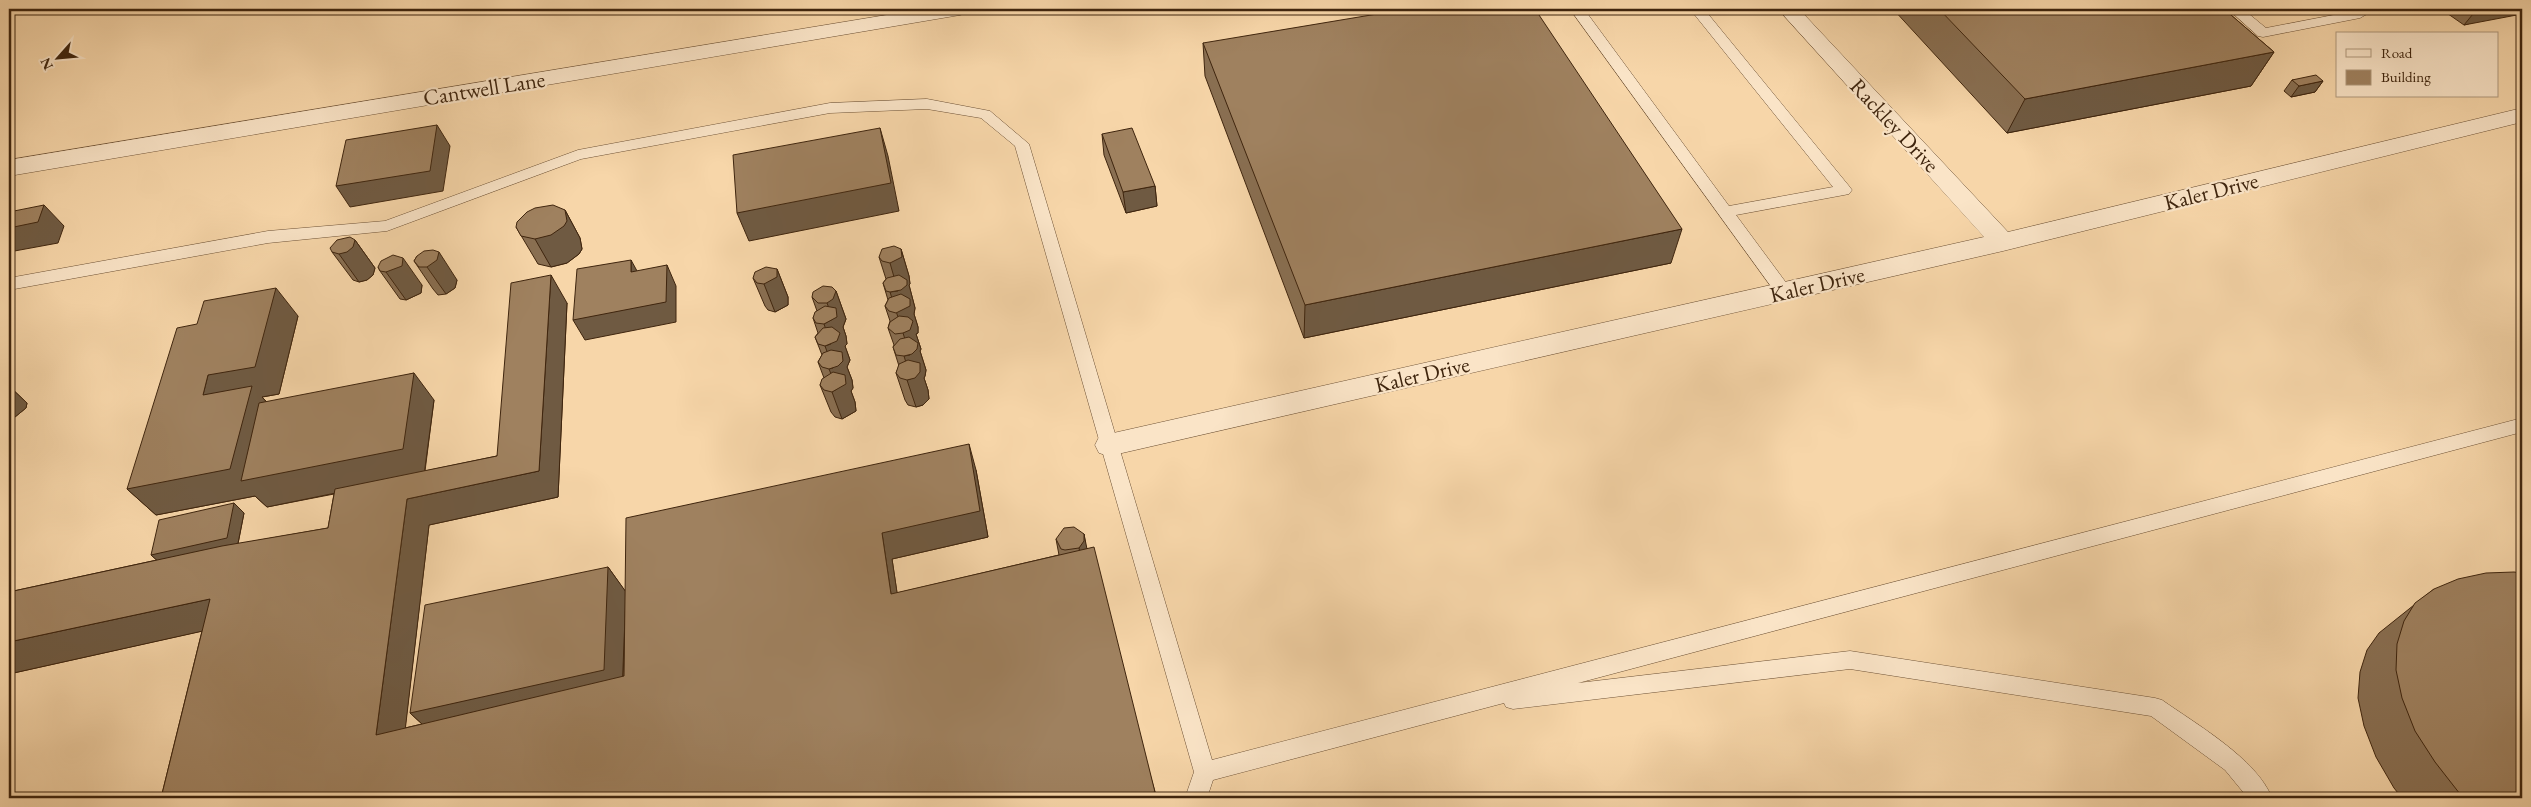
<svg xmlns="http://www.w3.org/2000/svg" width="2531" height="807" font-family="'EB Garamond',serif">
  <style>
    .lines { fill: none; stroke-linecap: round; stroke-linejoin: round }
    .lane-casing { stroke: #6d5135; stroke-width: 1 }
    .street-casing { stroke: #6d5135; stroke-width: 1 }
    .lane { fill: #fae4c7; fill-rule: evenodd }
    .street { fill: #fae4c7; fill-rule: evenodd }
    .wall { fill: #896f52; stroke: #3f250e; fill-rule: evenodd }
    .shaded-wall { fill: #6f5a42; stroke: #3f250e }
    .building { fill: #9f815f; stroke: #3f250e }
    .labels { text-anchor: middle; stroke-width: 4.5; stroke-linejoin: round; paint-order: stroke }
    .street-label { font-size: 22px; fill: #3f250e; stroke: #fae4c7 }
  </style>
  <rect width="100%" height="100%" fill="#f7d6a9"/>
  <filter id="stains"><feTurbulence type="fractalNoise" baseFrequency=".004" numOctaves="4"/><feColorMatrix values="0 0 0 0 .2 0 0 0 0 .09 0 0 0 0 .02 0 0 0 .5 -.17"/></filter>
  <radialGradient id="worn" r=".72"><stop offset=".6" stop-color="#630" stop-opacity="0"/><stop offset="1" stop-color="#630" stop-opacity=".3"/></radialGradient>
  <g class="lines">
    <g class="lane-casing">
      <g id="lane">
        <path d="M1570,9H1584L1729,206L1833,187L1690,9H1704L1849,186L1852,190L1849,194L1844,195L1736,215L1790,288L1792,292L1790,296H1778Z"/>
        <path d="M2228,9H2243L2266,28L2349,12L2346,9H2361L2367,14L2360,18L2263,37L2258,36Z"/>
        <path d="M927,99L990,111L1029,144L1212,760L2522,418V432L1578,683L1850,651L2155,698L2162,700C2196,724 2257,759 2272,798H2248L2225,770L2151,716L1850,669L1513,709L1506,707L1504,703L1213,780L1207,798H1185L1194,772L1015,146L981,118L927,109L830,113L581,159L387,231L268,243L9,290V278L268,231L385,221L578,150L830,103Z"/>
      </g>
    </g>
    <g class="street-casing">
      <g id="street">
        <path d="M923,9H971L967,13L960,15L9,176V160Z"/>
        <path d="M1778,9H1799L2008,232L2522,108V122L2003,251L1109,456L1099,453L1095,445L1099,437L1109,434L1984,237Z"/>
      </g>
    </g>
    <use href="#lane" class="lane"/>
    <use href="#street" class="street"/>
  </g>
  <g class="wall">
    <path d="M1893,9H2224L2274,52L2251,86L2007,133Z"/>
    <path d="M2441,9H2522L2464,25Z"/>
    <path d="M1203,43L1671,263L1304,338L1205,76Z"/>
    <path d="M2292,80L2323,81L2315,92L2291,97L2284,91Z"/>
    <path d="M1102,134L1155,186L1157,206L1126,213L1104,155Z"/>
    <path d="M565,210L580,238L582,249L579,254L567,263L551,267L538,264L516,227Z"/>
    <path d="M355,240L375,268L373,275L367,280L359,282L353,280L332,252Z"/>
    <path d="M901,249L909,276L910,284L909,285L915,308L914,314L918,327V333L916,334L921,349L920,351L926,370L925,376L924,378L928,390L929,399L923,405L916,407L908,405L905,400L896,373L899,366L893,347L894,345L888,328L890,321L885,306L888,300L883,283L886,279L879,257Z"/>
    <path d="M417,256L457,280L455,288L446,294L438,295L433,289L414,261Z"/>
    <path d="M378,267L422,285L421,293L406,300L400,299L380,271Z"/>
    <path d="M777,269L788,297V305L775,312L768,310L765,306L753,278Z"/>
    <path d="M836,291L846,319L843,327L846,336L847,344L845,346L850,360L847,367L852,380L853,388L851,391L855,402L856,411L842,419L835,417L831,412L820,385L824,378L818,362L822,355L815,337L818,333L813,318L817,311L812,297Z"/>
    <path d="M567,303L558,497L429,525L405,728L422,724L410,713L608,567L625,591L976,470L988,537L892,559L897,593L1059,555L1056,539L1084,534L1086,548L1155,792L161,798L202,631L9,674V592L157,560L151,555L244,513L238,544L328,528L334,494L267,507L255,496L156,515L127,489L298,316L279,394L262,397L267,402L434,400L425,471L497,456ZM625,633L624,676H623Z"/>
    <path d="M9,386L27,403L26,408L15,417L9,418Z"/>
    <path d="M2434,589L2522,798H2402L2394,788L2376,757L2364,726L2358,698L2360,672L2367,650L2379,633Z"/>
  </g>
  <g class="shaded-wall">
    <path d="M2477,9H2522V14L2464,25Z"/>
    <path d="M2274,52L2251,86L2007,133L2025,99Z"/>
    <path d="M2323,81L2315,92L2291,97L2299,86Z"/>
    <path d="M437,125L450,146L443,191L350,207L336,186Z"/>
    <path d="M880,128L888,156L899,211L749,241L737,213Z"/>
    <path d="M1155,186L1157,206L1126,213L1123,192Z"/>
    <path d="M44,205L64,226L58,243L9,252V228Z"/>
    <path d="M565,210L580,238L582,249L579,254L567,263L551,267L535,239Z"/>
    <path d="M1682,229L1671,263L1304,338L1305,305Z"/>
    <path d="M355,240L375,268L373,275L367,280L359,282L339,254Z"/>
    <path d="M901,249L909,276L910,284L909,285L915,308L914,314L918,327V333L916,334L921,349L920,351L926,370L925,376L924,378L928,390L929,399L923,405L916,407L907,380L911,379L904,356L910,355L890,292L898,291L890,263Z"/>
    <path d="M439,252L457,280L455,288L446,294L427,267Z"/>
    <path d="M403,258L422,285L421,293L406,300L386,272Z"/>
    <path d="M631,260L642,280L631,272Z"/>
    <path d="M667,265L676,286V322L585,340L573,320Z"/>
    <path d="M777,269L788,297V305L775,312L764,284Z"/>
    <path d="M551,275L567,303L558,497L429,525L402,757L376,735L407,499L539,471Z"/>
    <path d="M276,288L298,316L279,394L262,397L276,413L414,373L434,400L424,475L267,507L255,496L156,515L127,489L203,395L208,375Z"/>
    <path d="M836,291L846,319L843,327L846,336L847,344L845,346L850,360L847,367L852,380L853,388L851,391L855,402L856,411L842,419L832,392L837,389L829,369L833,368L825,346L831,344L824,324L833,319L827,303Z"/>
    <path d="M9,386L27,403L26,408L15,417L9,411Z"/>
    <path d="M969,444L976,470L988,537L892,559L901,619L891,594L882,533Z"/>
    <path d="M234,503L244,513L237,548L162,565L151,555Z"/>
    <path d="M1084,534L1089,559L1084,574L1079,548Z"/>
    <path d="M608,567L626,592L622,693L435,736L410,713Z"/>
    <path d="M210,599L239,623L9,674V642Z"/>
    <path d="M1155,792L1156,798H1130Z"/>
  </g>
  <g class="building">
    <path d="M1407,9H1535L1682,229L1305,305L1203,43Z"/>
    <path d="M1939,9H2224L2274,52L2025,99Z"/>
    <path d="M2316,75L2323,81L2299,86L2292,80Z"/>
    <path d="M437,125L430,171L336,186L346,140Z"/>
    <path d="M880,128L891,183L737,213L733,155Z"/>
    <path d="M1132,128L1155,186L1123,192L1102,134Z"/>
    <path d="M44,205L38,222L9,228V212Z"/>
    <path d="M553,205L565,210L567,221L564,226L551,235L535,239L521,236L516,227L517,222L527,212L535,208Z"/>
    <path d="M350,237L355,240L353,247L347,252L339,254L332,252L330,248L337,240Z"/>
    <path d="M894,246L901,249L902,257L890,263L882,261L879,257L882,249Z"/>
    <path d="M433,250L439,252L437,260L427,267H419L414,261L417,256L424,251Z"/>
    <path d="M393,255L403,258L402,266L386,272L380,271L378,267L381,261Z"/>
    <path d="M631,260V272L667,265L666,302L573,320L577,269Z"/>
    <path d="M766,267L777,269V277L764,284L757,283L753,278L755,272Z"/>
    <path d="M551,275L539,471L407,499L376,735L624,676L626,518L969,444L980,511L882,533L891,594L1094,547L1155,792L1130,798H161L210,599L9,642V592L222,546L328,528L335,489L497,456L511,283Z"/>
    <path d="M899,275L907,280V285L901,290L890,292L886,291L883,283L887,278Z"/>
    <path d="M823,286L832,287L836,291L833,299L827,303H818L812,297L813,292Z"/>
    <path d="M276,288L255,367L208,375L203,395L252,386L230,469L127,489L177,328L197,324L204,301Z"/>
    <path d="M901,294L910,299V306L896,313L889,311L885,306L889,298Z"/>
    <path d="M825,306L836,308L837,317L824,324L816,323L813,318L815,312Z"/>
    <path d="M899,316L908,317L913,321L910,330L903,333L895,334L888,328L890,322Z"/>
    <path d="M832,327L840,333L837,341L825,346L818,344L815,337L823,328Z"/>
    <path d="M909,337L918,343L917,349L912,354L904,356L896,355L893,347L900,339Z"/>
    <path d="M831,350L842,352L843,361L838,366L829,369L822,367L818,362L823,353Z"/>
    <path d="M908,360L920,363V372L915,378L907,380L900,378L896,373L899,364Z"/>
    <path d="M833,372L845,375L846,384L832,392L824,390L820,385L822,379Z"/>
    <path d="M414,373L403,449L241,481L259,403Z"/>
    <path d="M234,503L227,538L151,555L159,520Z"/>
    <path d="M1074,527L1084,534V541L1079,548L1065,550L1061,549L1056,539L1064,528Z"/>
    <path d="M608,567L604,670L410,713L425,605Z"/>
    <path d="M2514,572L2522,573V798H2464L2460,794L2435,762L2415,731L2402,698L2396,670L2397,644L2404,621L2415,603L2434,589L2458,579L2486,573Z"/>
  </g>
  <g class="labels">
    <g class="street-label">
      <text transform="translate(484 88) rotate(-9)" y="8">Cantwell Lane</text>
      <text transform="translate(1895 125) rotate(47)" y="8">Rackley Drive</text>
      <text transform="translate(2211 191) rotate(-14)" y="8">Kaler Drive</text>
      <text transform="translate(1817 284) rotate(-13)" y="8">Kaler Drive</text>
      <text transform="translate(1422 374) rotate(-13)" y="8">Kaler Drive</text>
    </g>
  </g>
  <rect width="2531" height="807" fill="none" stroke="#f7d6a9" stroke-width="30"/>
  <rect x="10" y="10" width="2511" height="787" fill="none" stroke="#3f250e" stroke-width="2.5"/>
  <rect x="15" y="15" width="2501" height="777" fill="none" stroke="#3f250e"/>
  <rect x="2336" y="32" width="162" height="65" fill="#fae4c7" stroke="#af987d"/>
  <rect x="2346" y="49" width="25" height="8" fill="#fae4c7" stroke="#af987d"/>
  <text x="2381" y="58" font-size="15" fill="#3f250e">Road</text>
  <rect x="2346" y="70" width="25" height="15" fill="#9f815f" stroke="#af987d"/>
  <text x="2381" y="82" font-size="15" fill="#3f250e">Building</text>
  <g transform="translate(58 58) rotate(243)" stroke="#fae4c7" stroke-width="4" paint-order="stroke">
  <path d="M0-4L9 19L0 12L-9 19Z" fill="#3f250e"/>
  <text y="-8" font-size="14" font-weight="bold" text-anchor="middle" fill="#3f250e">N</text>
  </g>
  <rect width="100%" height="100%" filter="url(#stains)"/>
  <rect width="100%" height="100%" fill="url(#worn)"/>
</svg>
